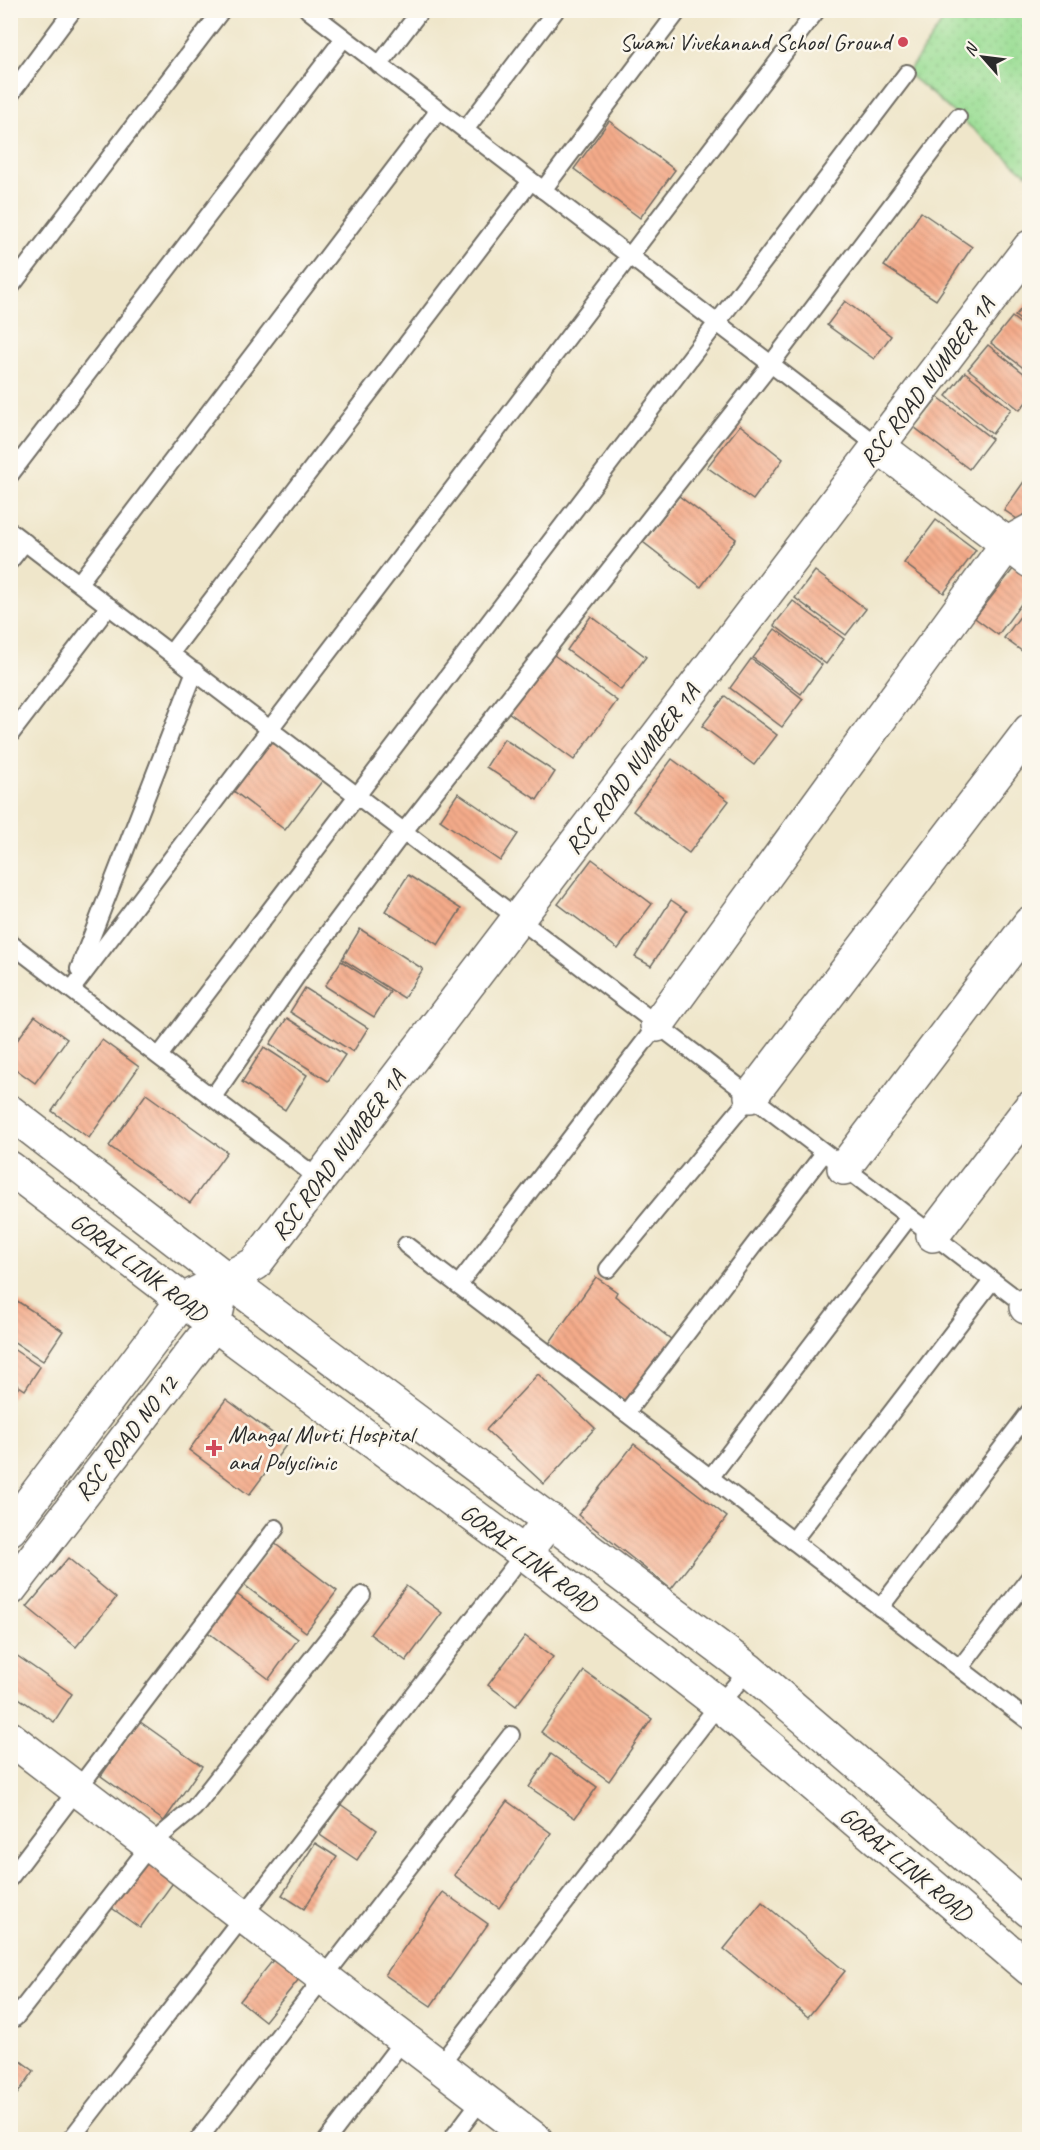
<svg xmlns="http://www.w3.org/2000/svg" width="1040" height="2150" font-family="Caveat,sans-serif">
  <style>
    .green { fill: url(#green-dots); stroke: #648460; stroke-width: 1.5 }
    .building { fill: url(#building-back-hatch) }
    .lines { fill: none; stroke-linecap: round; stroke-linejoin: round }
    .service-casing { stroke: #706c63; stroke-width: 20 }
    .minor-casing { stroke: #706c63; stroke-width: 36 }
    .tertiary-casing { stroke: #706c63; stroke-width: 36 }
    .secondary-casing { stroke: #706c63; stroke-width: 36 }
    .service { stroke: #fff; stroke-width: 16 }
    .minor { stroke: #fff; stroke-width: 33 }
    .tertiary { stroke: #fff; stroke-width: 33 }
    .secondary { stroke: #fff; stroke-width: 33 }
    .poi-dot { fill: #d1495b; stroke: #fbf7ec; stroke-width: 2 }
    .labels { text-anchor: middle; stroke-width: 5; stroke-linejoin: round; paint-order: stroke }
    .poi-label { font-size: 24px; fill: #2b2b2b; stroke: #fbf7ec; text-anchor: end }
    .street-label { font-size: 24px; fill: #2b2b2b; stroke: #fbf7ec }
  </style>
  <defs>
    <pattern id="green-dots" width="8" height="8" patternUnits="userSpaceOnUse" patternTransform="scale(1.5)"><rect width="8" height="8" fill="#9cde96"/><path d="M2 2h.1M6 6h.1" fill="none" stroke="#87bf81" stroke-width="1.8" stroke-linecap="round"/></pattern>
    <pattern id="building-back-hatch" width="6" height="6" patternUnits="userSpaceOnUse" patternTransform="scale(1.5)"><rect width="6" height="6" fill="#f4ab8a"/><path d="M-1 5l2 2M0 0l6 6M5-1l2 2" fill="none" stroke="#d19377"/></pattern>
  </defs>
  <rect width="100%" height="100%" fill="#fbf7ec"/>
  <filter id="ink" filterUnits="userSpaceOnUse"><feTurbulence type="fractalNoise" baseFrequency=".0167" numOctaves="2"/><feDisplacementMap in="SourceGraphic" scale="12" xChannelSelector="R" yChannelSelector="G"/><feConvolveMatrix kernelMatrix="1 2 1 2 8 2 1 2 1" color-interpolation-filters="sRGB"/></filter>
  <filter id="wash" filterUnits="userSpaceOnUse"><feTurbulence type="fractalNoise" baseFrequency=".008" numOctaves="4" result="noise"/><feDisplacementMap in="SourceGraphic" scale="24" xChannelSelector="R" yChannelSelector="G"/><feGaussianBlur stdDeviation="1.35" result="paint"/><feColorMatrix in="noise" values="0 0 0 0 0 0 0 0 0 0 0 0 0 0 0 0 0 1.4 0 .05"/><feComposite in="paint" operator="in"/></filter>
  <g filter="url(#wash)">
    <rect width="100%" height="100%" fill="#efe6ca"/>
    <path class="green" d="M950,11H1029L1030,169L1026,174L907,73Z"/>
    <g id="blocks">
      <g class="building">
        <path d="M609,121L675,170L640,218L574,169Z"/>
        <path d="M921,212L972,247L936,300L884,266Z"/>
        <path d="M1030,298V327L1015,316Z"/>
        <path d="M845,301L891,336L874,359L827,325Z"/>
        <path d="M1012,317L1030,331V373L991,343Z"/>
        <path d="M988,345L1030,378V397L1020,410L968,369Z"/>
        <path d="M965,372L1011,409L992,434L946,396Z"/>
        <path d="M938,397L992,439L969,469L914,427Z"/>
        <path d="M740,425L783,459L753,500L707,467Z"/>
        <path d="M1030,473V521L1026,525L1004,510Z"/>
        <path d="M679,496L736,539L701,587L643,542Z"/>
        <path d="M936,520L976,550L944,593L904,563Z"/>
        <path d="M1017,564L1030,576V592L998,635L975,618Z"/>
        <path d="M815,571L866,609L846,635L795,598Z"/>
        <path d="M793,601L844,639L826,664L774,625Z"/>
        <path d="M1030,603V657L1004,638Z"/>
        <path d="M591,616L646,657L621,690L567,650Z"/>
        <path d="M775,629L822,665L801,694L753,658Z"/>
        <path d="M547,650L617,701L574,760L504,709Z"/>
        <path d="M751,659L803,699L782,727L730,688Z"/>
        <path d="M725,696L777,735L754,765L702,726Z"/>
        <path d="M504,739L555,772L537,800L486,767Z"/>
        <path d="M270,740L323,780L285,830L231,789Z"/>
        <path d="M672,759L729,801L689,853L633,811Z"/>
        <path d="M458,793L518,834L500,861L440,820Z"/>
        <path d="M592,859L652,904L618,949L558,904Z"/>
        <path d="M408,875L461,909L438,945L385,911Z"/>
        <path d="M671,900L687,911L651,966L635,957Z"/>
        <path d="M360,929L423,969L404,998L342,959Z"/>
        <path d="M341,961L390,992L374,1017L325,986Z"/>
        <path d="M305,988L368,1028L353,1052L290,1012Z"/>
        <path d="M35,1016L67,1039L35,1083L10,1065V1050Z"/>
        <path d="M287,1018L345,1055L328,1081L270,1044Z"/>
        <path d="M102,1040L139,1067L89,1138L52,1111Z"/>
        <path d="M264,1047L307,1075L285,1110L242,1082Z"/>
        <path d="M146,1094L227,1152L190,1203L109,1146Z"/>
        <path d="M596,1277L617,1292L615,1296L672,1340L627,1403L548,1345Z"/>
        <path d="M11,1297L63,1331L43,1361L10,1339Z"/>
        <path d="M10,1347L40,1367L25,1390L10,1380Z"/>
        <path d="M538,1374L595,1428L544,1484L486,1430Z"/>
        <path d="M10,1383L18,1388L10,1399Z"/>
        <path d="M226,1399L287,1444L249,1495L189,1450Z"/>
        <path d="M634,1444L727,1517L671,1589L578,1515Z"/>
        <path d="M274,1543L337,1591L306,1632L243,1584Z"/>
        <path d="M68,1558L116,1598L76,1647L27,1607Z"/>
        <path d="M406,1586L442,1613L406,1661L370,1634Z"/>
        <path d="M235,1593L298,1639L269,1679L205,1630Z"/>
        <path d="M525,1636L553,1657L516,1706L488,1685Z"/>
        <path d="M16,1655L72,1694L54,1722L10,1692V1663Z"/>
        <path d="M584,1671L652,1719L609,1781L541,1732Z"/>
        <path d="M139,1721L202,1766L164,1821L101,1776Z"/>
        <path d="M551,1754L597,1787L575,1818L529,1787Z"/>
        <path d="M507,1801L551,1833L499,1908L454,1875Z"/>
        <path d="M340,1804L377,1830L357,1860L320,1835Z"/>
        <path d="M315,1843L337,1857L304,1909L282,1895Z"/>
        <path d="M144,1858L175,1880L140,1928L109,1906Z"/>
        <path d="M443,1892L488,1924L431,2006L385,1975Z"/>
        <path d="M762,1902L845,1971L808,2017L724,1949Z"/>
        <path d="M278,1954L303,1974L265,2021L240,2001Z"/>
        <path d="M10,2053L34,2071L10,2104Z"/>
      </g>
    </g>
  </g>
  <g filter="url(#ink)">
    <use href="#blocks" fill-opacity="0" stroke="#706c63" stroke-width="1.5"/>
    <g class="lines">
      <g class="service-casing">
        <g id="service">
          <path d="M308,10L878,446"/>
          <path d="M379,65L421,10"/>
          <path d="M10,95L73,10"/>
          <path d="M465,130L556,10"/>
          <path d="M543,190L679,10"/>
          <path d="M10,288L222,10"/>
          <path d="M10,475L344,38"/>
          <path d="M10,531L1030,1309"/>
          <path d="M10,561L25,542"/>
          <path d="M79,583L439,110"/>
          <path d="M171,653L531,181"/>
          <path d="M10,735L109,606"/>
          <path d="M10,943L319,1179"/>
          <path d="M79,969L195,671"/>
          <path d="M72,989L817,10"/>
          <path d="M159,1056L907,73"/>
          <path d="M213,1097L307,961L405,830L771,364L958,117"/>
          <path d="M406,1245L1030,1722"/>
          <path d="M608,1269L751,1096"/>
          <path d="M458,1285L657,1025"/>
          <path d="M626,1413L824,1153"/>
          <path d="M710,1478L909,1217"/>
          <path d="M793,1541L992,1281"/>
          <path d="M880,1608L1030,1411"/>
          <path d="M960,1668L1030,1577"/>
          <path d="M10,1878L276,1528"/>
          <path d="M15,2018L151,1844L194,1808L362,1595"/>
          <path d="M439,2066L719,1704L749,1670"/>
          <path d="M70,2140L524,1553"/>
          <path d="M198,2140L511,1735"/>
          <path d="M327,2140L404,2039"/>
          <path d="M451,2140L482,2099"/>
        </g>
      </g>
      <g class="minor-casing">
        <g id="minor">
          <path d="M878,446L1030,561"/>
          <path d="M657,1025L1008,543L1030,531"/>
          <path d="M751,1096L1030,730"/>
          <path d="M844,1168L1030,923"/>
          <path d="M933,1235L1030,1108"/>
          <path d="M1026,1307L1030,1303"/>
          <path d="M524,1553L550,1520"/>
          <path d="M10,1738L536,2140"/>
        </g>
      </g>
      <g class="tertiary-casing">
        <g id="tertiary">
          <path d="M10,1529L183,1300L255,1264L1030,247"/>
          <path d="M10,1589L214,1324L220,1297"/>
        </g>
      </g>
      <g class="secondary-casing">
        <g id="secondary">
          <path d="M10,1112L225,1278L749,1670L1030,1911"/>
          <path d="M10,1168L214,1324L524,1553L719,1704L1030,1969"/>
        </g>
      </g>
      <use href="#service" class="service"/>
      <use href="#minor" class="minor"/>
      <use href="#tertiary" class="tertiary"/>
      <use href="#secondary" class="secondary"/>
    </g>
  </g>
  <g class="poi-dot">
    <circle cx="903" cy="42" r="6"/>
    <path d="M211 1439h6v6h6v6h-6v6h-6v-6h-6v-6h6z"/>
  </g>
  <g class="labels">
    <g class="poi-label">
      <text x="891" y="50">Swami Vivekanand School Ground</text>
      <text x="228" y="1442" text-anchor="start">Mangal Murti Hospital<tspan x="228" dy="28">and Polyclinic</tspan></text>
    </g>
    <g class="street-label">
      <text transform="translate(927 382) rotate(-53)" y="8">RSC ROAD NUMBER 1A</text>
      <text transform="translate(632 769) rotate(-53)" y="8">RSC ROAD NUMBER 1A</text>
      <text transform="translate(338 1155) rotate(-53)" y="8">RSC ROAD NUMBER 1A</text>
      <text transform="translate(139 1267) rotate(37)" y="8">GORAI LINK ROAD</text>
      <text transform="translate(126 1438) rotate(-52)" y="8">RSC ROAD NO 12</text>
      <text transform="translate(529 1558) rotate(37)" y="8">GORAI LINK ROAD</text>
      <text transform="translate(906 1864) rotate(40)" y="8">GORAI LINK ROAD</text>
    </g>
  </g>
  <rect width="1040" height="2150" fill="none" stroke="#fbf7ec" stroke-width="36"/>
  <g transform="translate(983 57) rotate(298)" stroke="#fbf7ec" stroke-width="4.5" paint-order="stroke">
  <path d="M0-4.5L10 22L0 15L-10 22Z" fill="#2b2b2b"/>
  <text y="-9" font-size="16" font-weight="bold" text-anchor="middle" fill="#2b2b2b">N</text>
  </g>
</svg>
